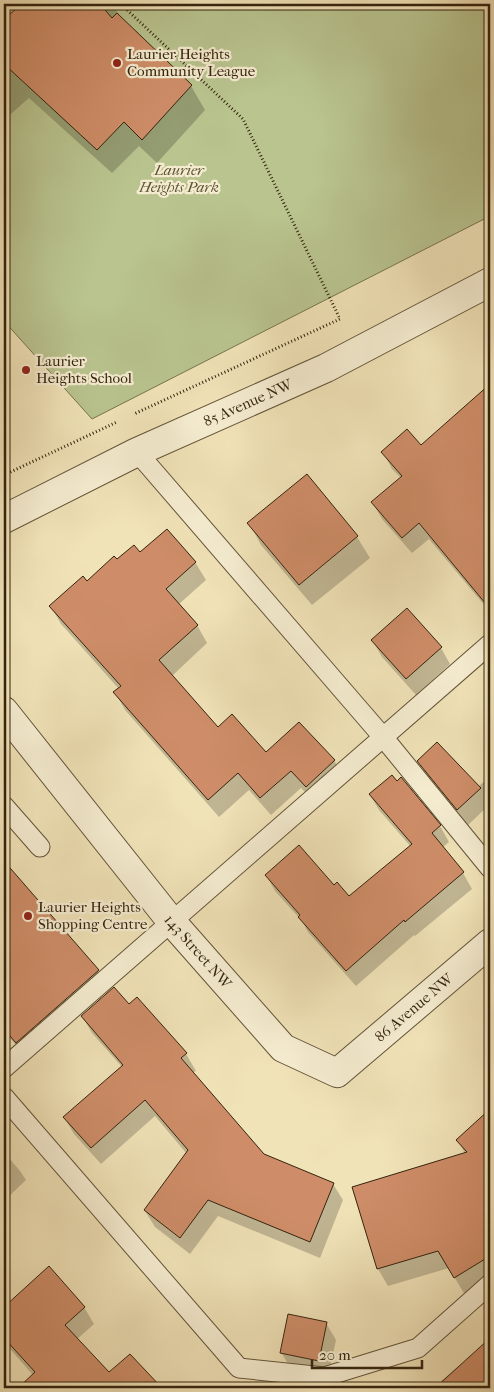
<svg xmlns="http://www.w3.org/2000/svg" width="494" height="1392" font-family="'IM FELL French Canon',serif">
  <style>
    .green { fill: #b9c48f; stroke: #76744e }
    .shadow { fill: #0003 }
    .building { fill: #ce8d68; stroke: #33230e }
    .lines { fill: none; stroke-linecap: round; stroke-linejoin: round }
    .service-casing { stroke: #625338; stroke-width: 21 }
    .minor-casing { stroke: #625338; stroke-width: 30 }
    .path { stroke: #33230e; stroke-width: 3; stroke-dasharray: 1 2.5; stroke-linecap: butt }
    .service { stroke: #f6edd1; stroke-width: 19 }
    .minor { stroke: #f6edd1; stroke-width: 28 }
    .poi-dot { fill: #8f2418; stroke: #f6edd1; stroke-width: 2 }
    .labels { text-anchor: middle; stroke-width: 4.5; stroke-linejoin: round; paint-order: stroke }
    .poi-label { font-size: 15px; fill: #33230e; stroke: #f6edd1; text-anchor: start }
    .park-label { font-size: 15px; font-style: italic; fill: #5b5335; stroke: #f6edd1 }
    .street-label { font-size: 15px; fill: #33230e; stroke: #f6edd1 }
  </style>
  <rect width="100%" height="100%" fill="#f1e3b8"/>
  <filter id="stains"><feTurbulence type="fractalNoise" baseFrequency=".004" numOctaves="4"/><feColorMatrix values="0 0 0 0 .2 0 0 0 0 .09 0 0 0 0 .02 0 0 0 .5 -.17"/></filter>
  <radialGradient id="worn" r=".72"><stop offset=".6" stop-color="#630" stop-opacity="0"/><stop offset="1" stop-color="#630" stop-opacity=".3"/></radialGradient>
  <path class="green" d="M4,4H490V216L92,419L4,321Z"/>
  <g class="shadow">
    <path d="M23,4H112L121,18L191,86L205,110L157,163L139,146L112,173L29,98L4,120V21Z"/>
    <path d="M490,386V481L471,497L490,520V612L429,539L412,553L382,519L373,503L401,478L392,469L383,452L420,446Z"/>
    <path d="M307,476L357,537L370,558L312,605L261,545L249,523Z"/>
    <path d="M140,554L195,562L206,580L178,605L197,625L207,643L172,676L218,728L266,754L334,760L344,778L317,804L301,788L271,815L249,790L219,817L125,710L115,692L119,689L61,624L51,607L117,561Z"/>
    <path d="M372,640L441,648L450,664L416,695L382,657Z"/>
    <path d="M419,761L478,787L490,776V811L487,807L467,826L428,778Z"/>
    <path d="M370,795L440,826L449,842L442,848L463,873L472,889L415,936L414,935L356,986L308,932L302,921L275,891L266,875L334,886L349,898L411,847L379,810Z"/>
    <path d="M4,863L98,971L104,981L22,1052L4,1031Z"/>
    <path d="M137,998L186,1054L196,1071L192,1073L264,1155L333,1184L343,1200L320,1258L218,1216L190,1254L155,1227L145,1211L187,1154L155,1116L101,1164L74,1134L64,1117L122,1067L92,1033L82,1016L128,1006Z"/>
    <path d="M490,1111V1280L465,1295L449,1268L388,1286L378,1269L465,1154L458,1140Z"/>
    <path d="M4,1152L20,1171L26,1180L4,1201Z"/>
    <path d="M49,1268L84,1307L94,1324L76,1340L109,1374L130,1356L161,1388H43L39,1382L4,1342V1309Z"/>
    <path d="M326,1323L336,1340L328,1377L291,1369L281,1352Z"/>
    <path d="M489,1341L490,1388H445L441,1381L461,1364L462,1365Z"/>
  </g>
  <g class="building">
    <path d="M22,4H100L112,18L117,13L192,85L142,140L124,122L97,150L4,64V19Z"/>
    <path d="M490,384V609L419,523L402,538L371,502L402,476L381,452L407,429L421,445Z"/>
    <path d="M307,474L358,536L299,585L247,523Z"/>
    <path d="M167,529L196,562L166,589L198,625L159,660L218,727L232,714L266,752L299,722L335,760L306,787L291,771L260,798L238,773L208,800L113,692L121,686L49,606L83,576L87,581L114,556L117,559L134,545L140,552Z"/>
    <path d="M407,608L442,647L406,679L371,640Z"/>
    <path d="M437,742L481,788L457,810L417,761Z"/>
    <path d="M392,775L397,781L401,777L441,825L432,833L464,872L405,922L404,920L346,971L298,917L300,915L265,875L299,845L334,885L337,882L349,896L412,844L369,794Z"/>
    <path d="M4,861L99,970L16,1043L4,1029Z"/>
    <path d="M114,987L129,1004L137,997L187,1053L181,1058L264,1154L334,1183L310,1242L208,1200L180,1238L144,1210L188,1150L145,1100L91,1148L63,1117L123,1065L81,1016Z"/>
    <path d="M490,1109V1256L454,1278L438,1251L377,1269L352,1187L467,1152L456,1140Z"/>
    <path d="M49,1266L85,1307L65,1325L109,1372L130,1354L162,1388H18L35,1372L4,1338V1307Z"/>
    <path d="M288,1314L327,1322L319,1361L280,1353Z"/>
    <path d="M490,1338V1388H435Z"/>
  </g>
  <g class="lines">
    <g class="service-casing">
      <g id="service">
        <path d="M137,452L383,737L490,868"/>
        <path d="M4,806L40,847"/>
        <path d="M4,1068L490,644"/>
        <path d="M4,1097L239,1368L324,1377L418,1348L490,1284"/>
      </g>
    </g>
    <g class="minor-casing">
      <g id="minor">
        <path id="s1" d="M4,519L137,452L326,368L490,282"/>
        <path id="s2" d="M4,711L171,921L283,1048L337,1073L490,943"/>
      </g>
    </g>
    <g class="path">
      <path d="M125,4V8L243,119L340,319L134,414"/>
      <path d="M4,475L117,422"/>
    </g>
    <use href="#service" class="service"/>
    <use href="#minor" class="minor"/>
  </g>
  <g class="poi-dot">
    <circle cx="117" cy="63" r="5"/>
    <circle cx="26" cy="370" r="5"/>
    <circle cx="28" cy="916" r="5"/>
  </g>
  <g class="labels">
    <g class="poi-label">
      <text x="127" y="59">Laurier Heights<tspan x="127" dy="17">Community League</tspan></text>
      <text x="36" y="366">Laurier<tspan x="36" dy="17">Heights School</tspan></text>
      <text x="38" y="912">Laurier Heights<tspan x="38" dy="17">Shopping Centre</tspan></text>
    </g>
    <g class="park-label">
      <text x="179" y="175">Laurier<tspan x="179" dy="17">Heights Park</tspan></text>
    </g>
    <g class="street-label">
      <text dy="5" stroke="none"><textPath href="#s1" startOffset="270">85 Avenue NW</textPath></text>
      <text dy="5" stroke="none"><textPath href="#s2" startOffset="309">143 Street NW</textPath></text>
      <text dy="5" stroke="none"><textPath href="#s2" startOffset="598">86 Avenue NW</textPath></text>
    </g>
  </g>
  <rect width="494" height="1392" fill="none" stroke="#f1e3b8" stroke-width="20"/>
  <rect x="5" y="5" width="484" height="1382" fill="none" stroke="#33230e" stroke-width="2.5"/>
  <rect x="10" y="10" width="474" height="1372" fill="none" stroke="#33230e"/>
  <path d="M312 1360v8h110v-8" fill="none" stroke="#33230e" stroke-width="2.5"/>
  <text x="319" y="1360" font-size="15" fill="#33230e" stroke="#f6edd1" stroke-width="4" paint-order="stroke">20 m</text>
  <rect width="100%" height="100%" filter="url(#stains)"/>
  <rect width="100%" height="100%" fill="url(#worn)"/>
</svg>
